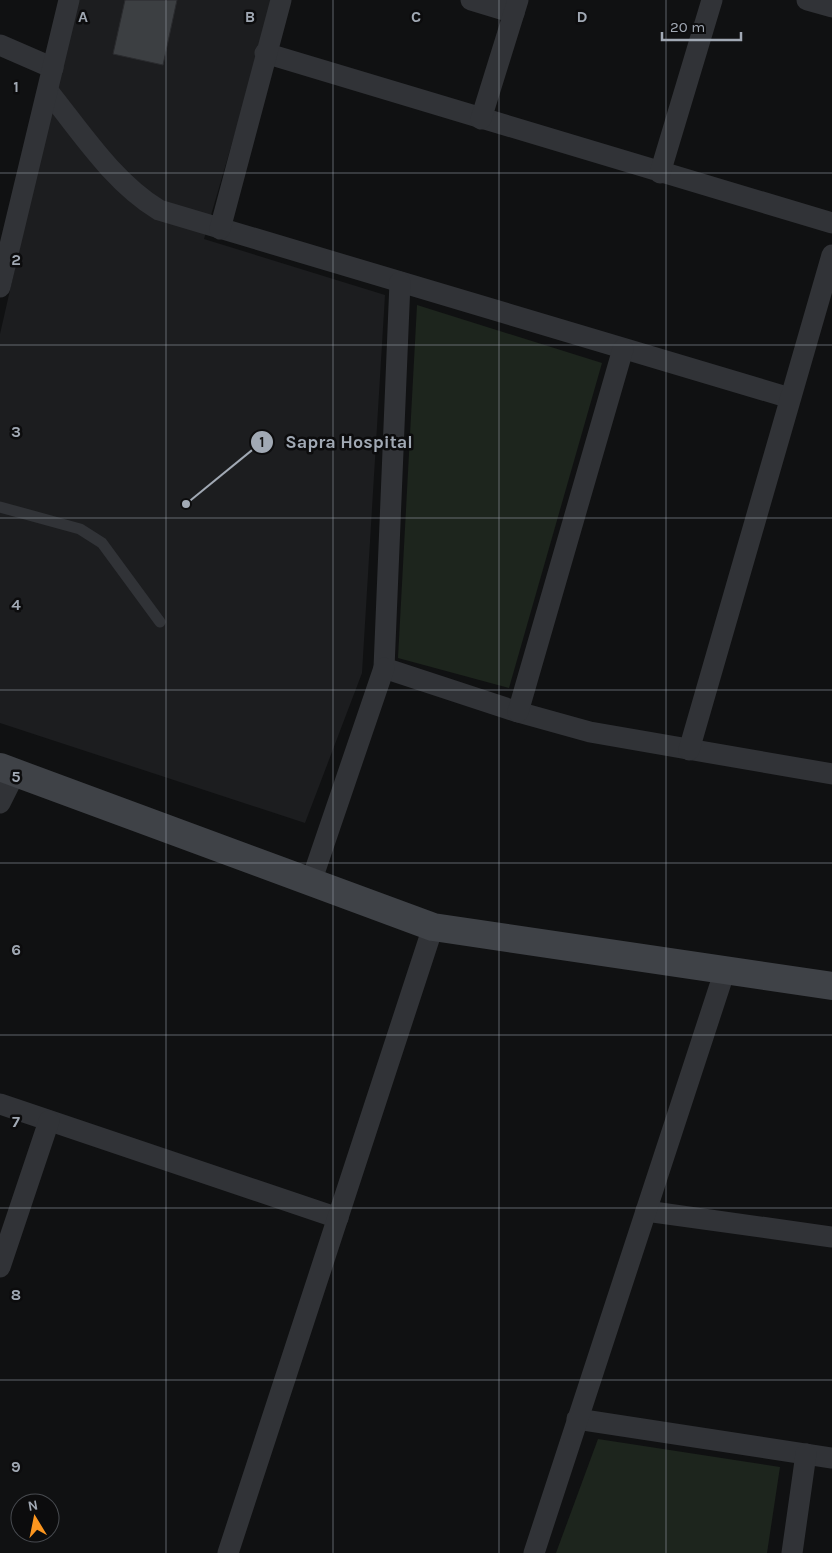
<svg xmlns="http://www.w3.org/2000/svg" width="832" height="1553" font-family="Karla,sans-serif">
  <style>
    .built { fill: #1c1d1f }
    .green { fill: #1d251d }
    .building { fill: #3c3f42; stroke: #2a2b2e }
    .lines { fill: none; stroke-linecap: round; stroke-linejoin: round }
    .lane { stroke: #313337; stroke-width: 11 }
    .street { stroke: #313337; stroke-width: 21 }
    .secondary { stroke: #3f4247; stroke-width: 28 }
    .grid { fill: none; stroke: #a1a9b4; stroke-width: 1; stroke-opacity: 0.55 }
    .grid-label { font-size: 16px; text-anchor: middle; font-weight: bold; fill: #a1a9b4; stroke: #0c0c0d; stroke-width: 5; stroke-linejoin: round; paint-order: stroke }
    .leader { fill: none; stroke: #a1a9b4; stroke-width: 2 }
    .callout-dot { fill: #a1a9b4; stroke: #0c0c0d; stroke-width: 2 }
    .mark-label { font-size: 15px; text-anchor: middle; font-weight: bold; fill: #111 }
    .callout-label { font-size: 18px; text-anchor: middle; font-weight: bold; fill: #a1a9b4; stroke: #0c0c0d; stroke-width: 5; stroke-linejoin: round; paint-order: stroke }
  </style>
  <rect width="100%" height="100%" fill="#101112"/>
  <path class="built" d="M76,0H274L204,239L385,295L362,673L305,823L0,723V334Z"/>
  <g class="green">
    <path d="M417,305L602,363L509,688L398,658Z"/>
    <path d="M598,1439L780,1467L767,1553H556Z"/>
  </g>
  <path class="building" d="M125,0H177L163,65L113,54Z"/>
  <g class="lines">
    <path class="lane" d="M0,507L80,529L102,543L160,622"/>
    <g class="street">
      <path d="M471,0L514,13"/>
      <path d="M807,0L832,7"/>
      <path d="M0,45L53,68"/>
      <path d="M265,53L832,223"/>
      <path d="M48,91C81,132 113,182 159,210L790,398"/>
      <path d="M481,119L518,0"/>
      <path d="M660,173L712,0"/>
      <path d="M220,229L281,0"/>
      <path d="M400,282L384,668L518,712L590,732L832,774"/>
      <path d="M0,287L69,0"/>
      <path d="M518,712L623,349"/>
      <path d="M689,750L832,255"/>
      <path d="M0,803L15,773"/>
      <path d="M311,882L384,668"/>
      <path d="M0,1104L338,1218"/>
      <path d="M646,1211L832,1237"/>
      <path d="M0,1267L49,1121"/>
      <path d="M577,1419L832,1458"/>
      <path d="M228,1553L433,927"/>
      <path d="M534,1553L725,970"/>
      <path d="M792,1553L806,1454"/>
    </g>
    <path class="secondary" d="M0,767L433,927L832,986"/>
  </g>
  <path class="grid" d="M166,0V1553M333,0V1553M499,0V1553M666,0V1553M0,173H832M0,345H832M0,518H832M0,690H832M0,863H832M0,1035H832M0,1208H832M0,1380H832"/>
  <g class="grid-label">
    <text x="83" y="22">A</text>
    <text x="250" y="22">B</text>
    <text x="416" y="22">C</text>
    <text x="582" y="22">D</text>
    <text x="16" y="92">1</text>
    <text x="16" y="265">2</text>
    <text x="16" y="437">3</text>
    <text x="16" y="610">4</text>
    <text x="16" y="782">5</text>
    <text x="16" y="955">6</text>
    <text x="16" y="1127">7</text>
    <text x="16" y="1300">8</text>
    <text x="16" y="1472">9</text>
  </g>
  <path class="leader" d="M186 504L262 442"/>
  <g class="callout-dot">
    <circle cx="186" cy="504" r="5"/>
    <circle cx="262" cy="442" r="12"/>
  </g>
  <g class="mark-label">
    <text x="262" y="447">1</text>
  </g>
  <g class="callout-label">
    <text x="349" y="448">Sapra Hospital</text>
  </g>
  <g transform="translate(35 1518) rotate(350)"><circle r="24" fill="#0c0c0d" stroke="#484b50"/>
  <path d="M0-4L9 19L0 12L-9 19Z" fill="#fc961f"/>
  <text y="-8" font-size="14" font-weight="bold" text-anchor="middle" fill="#a1a9b4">N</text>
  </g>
  <path d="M662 32v8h79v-8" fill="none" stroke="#a1a9b4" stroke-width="2.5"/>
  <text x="670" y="32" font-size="15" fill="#a1a9b4" stroke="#0c0c0d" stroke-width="4" paint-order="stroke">20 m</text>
</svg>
